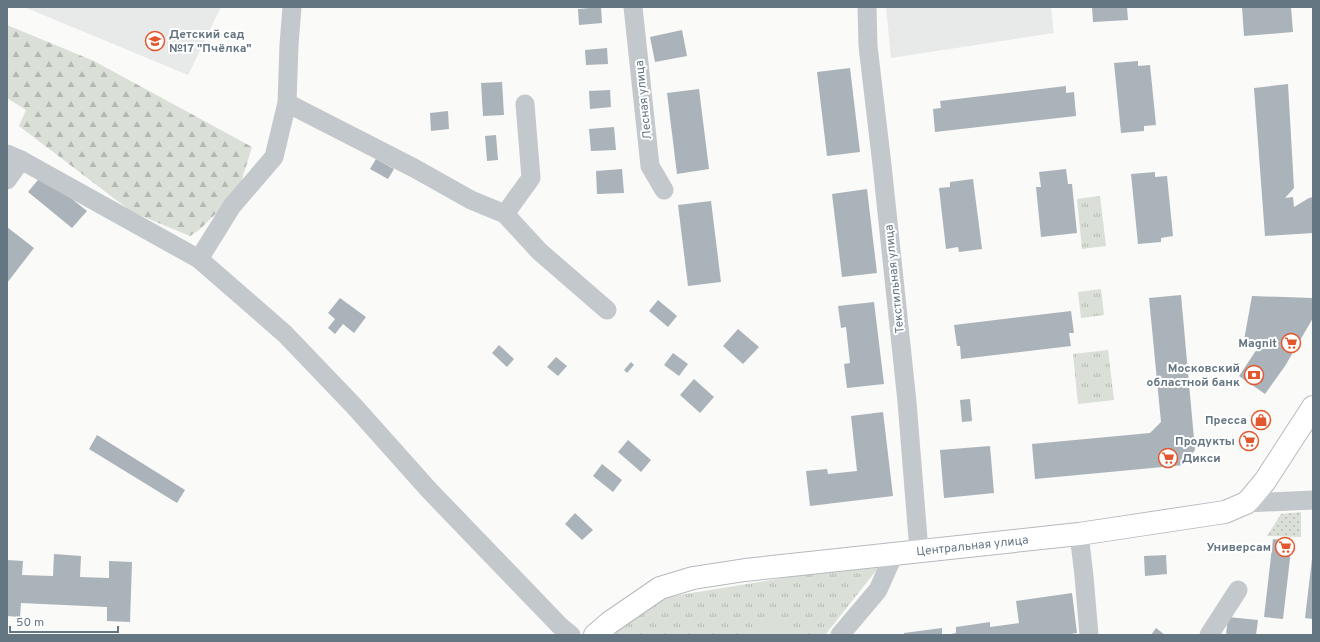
<svg xmlns="http://www.w3.org/2000/svg" width="1320" height="642" font-family="Overpass,sans-serif">
  <style>
    .built { fill: #e8e9e9 }
    .grass { fill: url(#grass-dots) }
    .forest { fill: url(#forest-firs) }
    .park { fill: url(#park-tufts) }
    .garden { fill: #dadfd7 }
    .building { fill: #aab3b9 }
    .lines { fill: none; stroke-linecap: round; stroke-linejoin: round }
    .major-casing { stroke: #b5babe; stroke-width: 24 }
    .minor { stroke: #c3c8cc; stroke-width: 19 }
    .major { stroke: #fff; stroke-width: 22 }
    .labels { text-anchor: middle; stroke-width: 4; stroke-linejoin: round; paint-order: stroke }
    .poi-label { font-size: 12px; font-weight: bold; fill: #657683; stroke: #fff; text-anchor: end }
    .street-label { font-size: 12px; fill: #657683; stroke: #fff }
  </style>
  <defs>
    <pattern id="grass-dots" width="8" height="8" patternUnits="userSpaceOnUse"><rect width="8" height="8" fill="#dadfd7"/><path d="M2 2h.1M6 6h.1" fill="none" stroke="#b4b9b4" stroke-width="1.8" stroke-linecap="round"/></pattern>
    <pattern id="forest-firs" width="22" height="20" patternUnits="userSpaceOnUse"><rect width="22" height="20" fill="#dadfd7"/><path d="M5 1l3.5 6h-7zM16 11l3.5 6h-7z" fill="#b4b9b4"/></pattern>
    <pattern id="park-tufts" width="24" height="20" patternUnits="userSpaceOnUse"><rect width="24" height="20" fill="#dadfd7"/><path d="M3 7l-1-3M5 7V3M7 7l1-3M15 17l-1-3M17 17v-4M19 17l1-3" fill="none" stroke="#b4b9b4"/></pattern>
  </defs>
  <rect width="100%" height="100%" fill="#fafaf8"/>
  <g class="built">
    <path d="M24,7H221L188,75Z"/>
    <path d="M886,7H1051L1054,33L891,58Z"/>
  </g>
  <path class="grass" d="M1301,512V537L1267,536L1281,514Z"/>
  <path class="forest" d="M7,25L94,61L252,147L238,192L199,230L190,236L132,212L19,126L26,110L7,98Z"/>
  <g class="park">
    <path d="M1100,196L1106,246L1082,249L1077,199Z"/>
    <path d="M1101,289L1104,315L1081,318L1078,292Z"/>
    <path d="M1108,350L1114,400L1078,404L1073,354Z"/>
    <path d="M883,562L825,635H614L623,626L667,597Z"/>
  </g>
  <path class="garden" d="M776,616L794,635H756Z"/>
  <g class="building">
    <path d="M601,7L602,23L579,25L578,9Z"/>
    <path d="M1092,7H1127L1128,20L1093,22Z"/>
    <path d="M1242,7H1291L1293,32L1244,36Z"/>
    <path d="M682,30L687,56L655,62L650,37Z"/>
    <path d="M607,48L608,64L586,65L585,50Z"/>
    <path d="M1138,61V66L1150,65L1156,125L1144,126V131L1121,133L1114,63Z"/>
    <path d="M850,68L860,152L827,156L817,72Z"/>
    <path d="M502,82L504,115L483,116L481,83Z"/>
    <path d="M1288,84L1294,188L1285,198L1293,197L1294,207L1309,198L1313,197V233L1265,236L1254,88Z"/>
    <path d="M1066,86V93L1074,92L1076,116L935,132L933,109L941,108L940,101Z"/>
    <path d="M699,89L709,169L677,174L667,93Z"/>
    <path d="M610,90L611,107L590,109L589,91Z"/>
    <path d="M448,111L449,129L431,131L430,113Z"/>
    <path d="M614,127L616,150L591,151L589,129Z"/>
    <path d="M496,135L498,160L487,161L485,136Z"/>
    <path d="M376,159L394,169L388,179L370,169Z"/>
    <path d="M622,169L624,193L597,194L596,171Z"/>
    <path d="M1066,169L1068,184H1072L1077,233L1041,237L1036,187H1041L1039,172Z"/>
    <path d="M1155,172V177L1167,176L1173,236L1161,238V242L1138,244L1131,174Z"/>
    <path d="M42,175L87,211L72,228L28,192Z"/>
    <path d="M973,179L982,249L959,252L958,247L946,249L939,188L950,187V182Z"/>
    <path d="M867,189L877,273L842,277L832,194Z"/>
    <path d="M711,201L721,282L688,286L678,205Z"/>
    <path d="M7,227L34,248L7,283Z"/>
    <path d="M1181,295L1195,450L1184,465L1035,479L1032,444L1150,433L1161,422L1149,298Z"/>
    <path d="M1252,296L1313,298V318L1285,366L1265,394L1239,376L1257,349L1244,340Z"/>
    <path d="M340,298L366,317L354,333L343,324L335,334L328,328L335,319L328,313Z"/>
    <path d="M658,300L677,316L668,327L649,311Z"/>
    <path d="M874,302L884,384L847,388L844,364L850,363L846,327L841,328L838,306Z"/>
    <path d="M1071,311L1074,333H1069L1071,346L961,359L960,346H957L954,325Z"/>
    <path d="M738,329L759,347L743,364L723,346Z"/>
    <path d="M499,345L514,359L507,367L492,353Z"/>
    <path d="M673,353L688,364L679,376L664,365Z"/>
    <path d="M556,357L567,366L558,376L547,367Z"/>
    <path d="M631,362L634,365L627,373L624,370Z"/>
    <path d="M694,379L714,397L700,413L680,395Z"/>
    <path d="M970,399L972,421L962,422L960,400Z"/>
    <path d="M883,412L893,496L810,506L806,471L827,469L828,474L857,471L851,416Z"/>
    <path d="M97,435L185,490L177,503L89,449Z"/>
    <path d="M628,440L651,460L641,472L618,452Z"/>
    <path d="M990,446L994,493L944,498L940,450Z"/>
    <path d="M602,464L622,480L613,492L593,476Z"/>
    <path d="M575,513L593,530L582,540L565,524Z"/>
    <path d="M1273,539L1292,541L1283,619L1264,617Z"/>
    <path d="M54,554L81,556L80,577L109,578V561L132,562L130,622L107,621V607L21,603L20,617L7,616V560L23,561L22,575L53,576Z"/>
    <path d="M1166,555L1167,574L1145,576L1144,556Z"/>
    <path d="M1312,559H1313V619L1305,618Z"/>
    <path d="M1072,593L1077,633L1064,635H946L956,633V627L990,622V627L1019,623L1016,601Z"/>
    <path d="M1228,617L1258,620L1256,635H1226Z"/>
    <path d="M942,628V635H904V633Z"/>
    <path d="M1156,628L1165,635H1151Z"/>
  </g>
  <g class="lines">
    <g class="major-casing">
      <g id="major">
        <path id="s1" d="M595,635L609,623L660,588L693,578L745,570L1079,534L1225,512L1246,503L1250,499L1265,481L1313,407"/>
      </g>
    </g>
    <g class="minor">
      <path d="M633,7L650,166L664,190"/>
      <path d="M867,7L868,46L882,165L907,402L919,551"/>
      <path d="M287,103L414,168L471,200L505,214L531,178L525,104"/>
      <path d="M7,154L21,160L199,259L285,334L354,406L429,490L560,626L571,635"/>
      <path d="M7,180L21,160"/>
      <path d="M505,214L539,251L607,310"/>
      <path d="M199,259L232,206L274,157L287,103L289,45L292,7"/>
      <path d="M1246,503L1313,500"/>
      <path d="M1079,534L1084,576L1089,635"/>
      <path d="M840,635L878,590L894,554"/>
      <path d="M1209,635L1238,590"/>
    </g>
    <use href="#major" class="major"/>
  </g>
  <defs>
    <g id="school-ring" transform="scale(1)"><circle r="9.5" fill="#fff" stroke="#e4572e" stroke-width="1.5"/><path d="M0-5L7-2L0 1L-7-2ZM-4 1L0 2.5L4 1V4Q0 6-4 4Z" fill="#e4572e"/></g>
    <g id="supermarket-ring" transform="scale(1)"><circle r="9.5" fill="#fff" stroke="#e4572e" stroke-width="1.5"/><path d="M-6-5.5h2.5l.6 2H6L4.5 2H-2.5L-4.4-4H-6ZM-1.5 3.2a1.3 1.3 0 1 0 .1 0ZM3 3.2a1.3 1.3 0 1 0 .1 0Z" fill="#e4572e"/></g>
    <g id="bank-ring" transform="scale(1)"><circle r="9.5" fill="#fff" stroke="#e4572e" stroke-width="1.5"/><path d="M-6-4H6V4H-6ZM0-2.3a2.3 2.3 0 1 0 0 4.6a2.3 2.3 0 1 0 0-4.6Z" fill="#e4572e"/></g>
    <g id="shop-ring" transform="scale(1)"><circle r="9.5" fill="#fff" stroke="#e4572e" stroke-width="1.5"/><path d="M-5-2.5h2.3a2.7 3.5 0 0 1 5.4 0H5L5.5 6h-11ZM-1.5-2.5h3a1.5 2.3 0 0 0-3 0Z" fill="#e4572e"/></g>
  </defs>
  <g fill-rule="evenodd">
    <use href="#school-ring" x="155" y="41"/>
    <use href="#supermarket-ring" x="1291" y="343"/>
    <use href="#bank-ring" x="1254" y="375"/>
    <use href="#shop-ring" x="1261" y="420"/>
    <use href="#supermarket-ring" x="1249" y="441"/>
    <use href="#supermarket-ring" x="1168" y="458"/>
    <use href="#supermarket-ring" x="1285" y="547"/>
  </g>
  <g class="labels">
    <g class="poi-label">
      <text x="169" y="38" text-anchor="start">Детский сад<tspan x="169" dy="14">№17 "Пчёлка"</tspan></text>
      <text x="1277" y="347">Magnit</text>
      <text x="1240" y="372">Московский<tspan x="1240" dy="14">областной банк</tspan></text>
      <text x="1247" y="424">Пресса</text>
      <text x="1235" y="445">Продукты</text>
      <text x="1182" y="462" text-anchor="start">Дикси</text>
      <text x="1271" y="551">Универсам</text>
    </g>
    <g class="street-label">
      <text transform="translate(643 100) rotate(-96)" y="4">Лесная улица</text>
      <text transform="translate(894 279) rotate(-96)" y="4">Текстильная улица</text>
      <text dy="4" stroke="none"><textPath href="#s1" startOffset="396">Центральная улица</textPath></text>
    </g>
  </g>
  <rect width="1320" height="642" fill="none" stroke="#657683" stroke-width="16"/>
  <path d="M10 626v6h108v-6" fill="none" stroke="#657683" stroke-width="2"/>
  <text x="16" y="626" font-size="12" fill="#657683" stroke="#ffffff" stroke-width="3" paint-order="stroke">50 m</text>
</svg>
